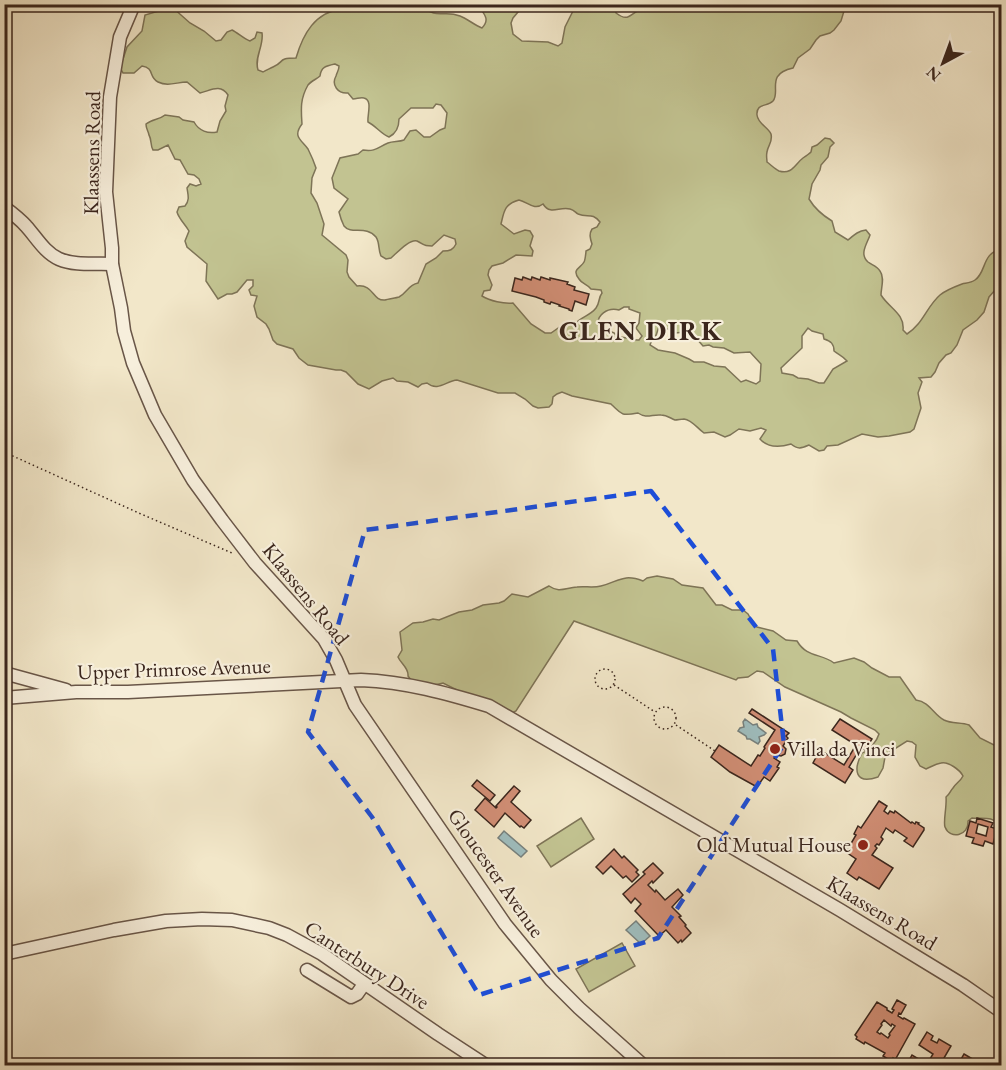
<svg xmlns="http://www.w3.org/2000/svg" width="1006" height="1070" font-family="'EB Garamond',serif">
  <style>
    .green { fill: #c2c391; stroke: #7e7457; stroke-width: 1.5; fill-rule: evenodd }
    .water { fill: #9fbebf; stroke: #77817e; stroke-width: 1.5 }
    .building { fill: #d18e75; stroke: #3b261d; stroke-width: 1.5; fill-rule: evenodd }
    .lines { fill: none; stroke-linecap: round; stroke-linejoin: round }
    .minor-casing { stroke: #695648; stroke-width: 15 }
    .path { stroke: #3b261d; stroke-width: 1.5; stroke-dasharray: 1.5 3; stroke-linecap: butt }
    .minor { stroke: #f7efdc; stroke-width: 12 }
    .marked { fill: none; stroke: #1d4ed8; stroke-width: 4.5; stroke-dasharray: 12 8; stroke-linejoin: round }
    .poi-dot { fill: #8f2418; stroke: #f7efdc; stroke-width: 2 }
    .labels { text-anchor: middle; stroke-width: 4.5; stroke-linejoin: round; paint-order: stroke }
    .street-label { font-size: 21px; fill: #3b261d; stroke: #f7efdc }
    .poi-label { font-size: 21px; fill: #3b261d; stroke: #f7efdc; text-anchor: start }
    .district-label { font-size: 27px; font-weight: bold; letter-spacing: 1.5px; fill: #3b261d; stroke: #f7efdc }
  </style>
  <rect width="100%" height="100%" fill="#f2e7c9"/>
  <filter id="stains"><feTurbulence type="fractalNoise" baseFrequency=".00333" numOctaves="4"/><feColorMatrix values="0 0 0 0 .2 0 0 0 0 .09 0 0 0 0 .02 0 0 0 .5 -.17"/></filter>
  <radialGradient id="worn" r=".72"><stop offset=".6" stop-color="#630" stop-opacity="0"/><stop offset="1" stop-color="#630" stop-opacity=".3"/></radialGradient>
  <g class="green">
    <path d="M345,5H420C439,21 442,9 460,16C468,19 474,25 482,28C491,19 483,13 478,5H524L513,18L511,23L513,34L522,41L548,42L558,46L562,43L565,27L576,5H615L616,13C628,22 629,15 639,10C643,8 646,7 648,5H857L848,8L844,11L841,21L834,30L830,33L820,36L816,40L810,49L798,58L793,68C765,74 781,92 773,101C767,107 756,103 757,115C758,124 768,127 771,134C773,142 768,145 767,152C766,156 767,159 767,162C771,165 775,169 779,171C792,175 795,164 803,158C806,156 809,154 811,152L812,147L817,145L825,138L830,139L834,143L830,147L828,157L821,165L820,170L812,184L809,199C815,209 822,215 832,221L835,232L848,240C854,235 858,231 866,230L870,235C867,244 859,254 868,262C872,265 877,266 880,271C885,278 881,288 881,295C889,308 905,314 903,330L907,334C923,324 927,306 940,295C946,290 954,287 962,284C966,283 971,283 975,280C987,272 981,253 1002,249L1001,269L999,273L996,289L989,297L984,312L977,320L963,330L957,345L951,353L946,355L939,363L935,372L931,377L919,378L922,382L918,393L921,408L914,429L910,432L889,436L878,437L862,434L838,445L827,446L824,450L819,451L809,445C802,448 798,450 791,444C781,447 768,448 760,439L766,430L761,428L750,431L739,429L730,435L725,437L714,432L704,433C697,428 692,420 684,419C682,419 677,420 675,420C670,418 667,415 661,415C652,414 647,419 638,413C622,416 622,415 611,404L572,396L562,392L557,394L553,397L552,404L549,407L538,408L533,406L525,399L515,393H498L457,380C446,381 438,392 427,383L422,384L418,387L408,382L397,381L393,378L382,381L369,389L358,384L346,372L341,370H336L308,365L299,358L293,349L277,344L273,340L269,329L266,324L257,317L254,306L257,296L251,295L249,290L253,286V280H247L237,292L232,294H227L218,299L206,281L207,264L187,247L185,241L189,231C185,224 179,219 177,212L179,207L185,206C190,200 188,195 187,188L190,184L196,186L201,184L199,179L194,175L188,174L180,160L175,159L168,145L158,150H153C150,145 152,140 149,135C148,130 146,129 146,124C152,119 159,120 165,115L179,117L183,120L194,122C199,131 208,134 217,132L220,121L226,111L225,106L228,95C220,83 210,91 200,93L187,82C177,82 168,87 158,82C148,77 155,68 142,66L134,73H123L120,68L127,47L142,31L145,15L172,7L190,23L204,31L216,41L221,40L227,32L232,30C238,33 244,39 250,41L255,38L257,32L262,33C264,46 254,57 258,70L263,72C266,70 269,69 273,67C285,62 277,58 296,58C303,34 315,12 342,9ZM335,64L339,66C339,70 337,72 336,76C331,85 338,94 348,93L353,99C357,99 360,97 364,98C373,100 367,115 368,122C376,126 381,134 389,137C397,133 399,127 399,119L411,108H433L436,104L441,105L447,113L445,128L440,130L430,137H424L416,130L410,131L404,140C399,142 393,141 388,143C378,147 376,152 363,150L358,154L340,158L332,178L334,188L348,199L339,212C340,216 342,222 344,226C351,235 366,225 376,237C380,243 378,250 381,256L386,259L391,258C397,253 409,239 417,241C424,244 422,246 432,246L444,235L455,239L456,244C453,250 450,251 443,251L436,258L426,264L418,283C408,285 407,293 399,297C396,298 388,299 385,300C372,301 374,284 357,286L349,277L347,272L348,260L346,255L322,235L324,224L317,203L311,193L312,178L316,168C314,162 311,155 308,149C302,140 292,137 302,124C301,109 300,99 308,85C311,81 317,79 320,76C321,67 326,66 335,64ZM519,200C528,202 534,211 543,204C551,216 559,206 570,209C574,210 575,212 578,214C588,218 592,212 600,222L597,227L592,229C589,234 590,238 592,244L590,249L586,251C586,252 585,261 584,262C581,268 571,269 579,279C582,284 587,284 591,289L601,290L602,293C598,298 600,303 596,308C590,316 580,317 575,324H564L551,333H545L531,324L513,303C504,304 490,301 482,296L484,291L490,290L492,285L488,275L489,270L492,266L503,263L516,255L532,256L533,251L530,246L533,236L530,231L525,230L514,234L501,224C504,212 504,204 519,200ZM624,307H629V309L640,313L639,323L636,328L642,336L639,340C632,341 626,336 618,337L614,333L599,327C595,315 608,307 619,310ZM660,325L675,333L686,332L696,338L703,346L709,345L713,347L724,348L734,353L750,352L761,364L760,381L756,384L746,380L741,382L725,367L714,366L704,362H694L689,359L675,353L658,350L650,345C651,340 653,341 655,337C658,333 657,329 660,325ZM808,328L812,331L823,334L824,339C831,341 834,344 834,351C839,355 843,356 847,361L833,369L824,383H819L808,379L798,378L793,375L782,373L781,368L802,348V336Z"/>
    <path d="M657,576L673,579L682,585L703,588L716,605H722L732,610H743L748,614L753,623L757,627L773,631L786,640L797,641C807,658 821,653 834,663L854,658L864,662L872,668L889,677H900L916,700C930,702 933,714 944,720C952,724 961,722 969,725L980,738L994,745H1001V841C999,836 1000,832 998,827C995,815 981,819 972,818L968,821C969,836 950,840 945,827C943,822 947,806 946,797C950,794 950,791 953,788C956,783 960,782 963,776C960,770 948,761 941,763C935,764 931,767 926,769L920,766L915,757L916,745L912,742L907,741L888,753L885,757L883,768L878,777C855,785 853,770 862,753C869,751 877,741 879,734L875,730L851,718L841,712L785,687L763,672L757,671L748,677L738,678L736,680L574,621L516,711L512,713L469,696L443,683L435,685L411,680L408,676C409,668 401,664 398,657L402,650L400,632L413,623L423,622L433,619L439,620L459,612L472,610L483,605L499,603L504,601L512,594L528,597L549,586C559,593 565,588 577,587C585,586 593,588 601,586C618,582 623,573 643,581L647,578Z"/>
    <path d="M581,818L594,839L551,867L537,846Z"/>
    <path d="M622,943L635,966L589,992L576,969Z"/>
  </g>
  <g class="water">
    <path d="M745,719L753,725L757,724L758,727L766,733L764,735L759,737L760,741L758,744L750,739H747L746,736L738,731L740,728L744,727L743,722Z"/>
    <path d="M504,831L527,851L521,857L498,838Z"/>
    <path d="M636,921L650,936L641,944L626,930Z"/>
  </g>
  <g class="building">
    <path d="M523,277L531,280L532,277L540,280L541,277L550,280V278L568,282L567,284L575,287L574,290L589,294L586,305L575,301L572,311L569,310V309L559,306L560,305L551,302L550,304L544,302V300L536,297L512,291L515,278L522,280Z"/>
    <path d="M752,709L789,733L786,736L788,738L783,746L786,749L785,754L781,756L776,755L774,758L780,762L777,767L779,768L770,781L764,777L757,787L730,772L711,757L719,745L751,766L758,755L760,756L765,748L764,747L775,730L749,713Z"/>
    <path d="M840,719L872,739L865,750L861,747L849,767L853,770L845,783L813,763L820,750L844,765L856,745L832,730Z"/>
    <path d="M477,780L495,795L490,801L472,786Z"/>
    <path d="M514,786L520,791L511,802L531,820L524,828L521,826L520,827L505,813L494,827L475,810L485,798L496,808L497,807L496,806Z"/>
    <path d="M879,801L887,806L884,811L888,814L890,811L894,813L895,811L911,823L912,822L915,824L916,822L919,823L918,824L924,828V830L913,847L904,841L907,838L895,830L893,833L886,828L881,837L883,839L879,845L877,844L875,846L877,848L872,855L893,868L879,889L859,877L857,880L847,873L856,859L846,852L856,835L854,834L858,826L861,828Z"/>
    <path d="M977,818L993,823L991,827L997,829L993,844L985,841L983,846L972,843L974,838L966,836L970,821L976,823ZM978,824L988,827L986,836L976,833Z"/>
    <path d="M614,849L622,858L624,856L638,870L636,872L639,875L632,882L626,876L623,878L611,866L603,874L596,867Z"/>
    <path d="M653,863L663,873L653,883L652,881L648,885L655,892L656,890L665,900L678,889L683,895L672,907L681,916L679,917L686,925L685,926L691,933L682,942L681,940L678,943L666,930L659,936L635,911L641,904L635,898L631,903L623,894L645,874L643,872Z"/>
    <path d="M897,1000L906,1005L901,1014L899,1013L898,1016L903,1019L904,1018L915,1024L895,1060L893,1058L891,1061L883,1056L885,1053L865,1042L864,1044L856,1039L857,1037L855,1035L877,1002L887,1008V1010L892,1013L894,1010L892,1009ZM884,1020L891,1026L892,1024L895,1026L889,1034L890,1035L888,1038L881,1033L880,1034L877,1032L882,1025L881,1024Z"/>
    <path d="M927,1032L933,1036L931,1040L937,1043L939,1039L951,1046L944,1058L939,1066H906L912,1055L927,1064L933,1054L919,1045Z"/>
    <path d="M964,1054L976,1061L973,1066H957Z"/>
  </g>
  <g class="lines">
    <g class="minor-casing">
      <g id="minor">
        <path d="M134,4L120,37L110,97L106,192L112,248V264L121,308L124,331L133,363L155,415L193,480L222,520L255,563L324,639L336,660L355,705L505,924L551,980L579,1008L644,1066"/>
        <path d="M4,207C12,213 20,219 26,226C36,237 45,253 59,259C75,266 95,263 112,264"/>
        <path d="M4,673L66,690"/>
        <path d="M4,698L76,692H128L361,680C407,682 446,693 489,706L840,910L963,985L1002,1012"/>
        <path d="M4,954L114,930L166,921L202,919L232,920L269,928L287,935L322,954L438,1034L487,1066"/>
        <path d="M307,970L351,997L357,994L364,984"/>
      </g>
    </g>
    <g class="path">
      <path d="M4,452L141,514L232,553"/>
      <circle cx="605" cy="679" r="10"/>
      <path d="M614,685L655,712"/>
      <circle cx="665" cy="718" r="11"/>
      <path d="M676,725L715,751"/>
    </g>
    <use href="#minor" class="minor"/>
  </g>
  <path class="marked" d="M651,491L773,649L784,744L658,938L479,995L372,817L308,732L365,530Z"/>
  <g class="poi-dot">
    <circle cx="775" cy="749" r="6"/>
    <circle cx="863" cy="845" r="6"/>
  </g>
  <g class="labels">
    <g class="street-label">
      <text transform="translate(92 153) rotate(-89)" y="7">Klaassens Road</text>
      <text transform="translate(306 594) rotate(51)" y="7">Klaassens Road</text>
      <text transform="translate(174 669) rotate(-2)" y="7">Upper Primrose Avenue</text>
      <text transform="translate(496 873) rotate(55)" y="7">Gloucester Avenue</text>
      <text transform="translate(882 913) rotate(31)" y="7">Klaassens Road</text>
      <text transform="translate(367 965) rotate(33)" y="7">Canterbury Drive</text>
    </g>
    <g class="poi-label">
      <text x="787" y="756">Villa da Vinci</text>
      <text x="851" y="852" text-anchor="end">Old Mutual House</text>
    </g>
    <g class="district-label">
      <text x="641" y="340">GLEN DIRK</text>
    </g>
  </g>
  <rect width="1006" height="1070" fill="none" stroke="#f2e7c9" stroke-width="24"/>
  <rect x="6" y="6" width="994" height="1058" fill="none" stroke="#3b261d" stroke-width="3"/>
  <rect x="12" y="12" width="982" height="1046" fill="none" stroke="#3b261d" stroke-width="1.5"/>
  <g transform="translate(943 63) rotate(221)" stroke="#f7efdc" stroke-width="4.5" paint-order="stroke">
  <path d="M0-4.5L10 22L0 15L-10 22Z" fill="#3b261d"/>
  <text y="-9" font-size="16" font-weight="bold" text-anchor="middle" fill="#3b261d">N</text>
  </g>
  <rect width="100%" height="100%" filter="url(#stains)"/>
  <rect width="100%" height="100%" fill="url(#worn)"/>
</svg>
